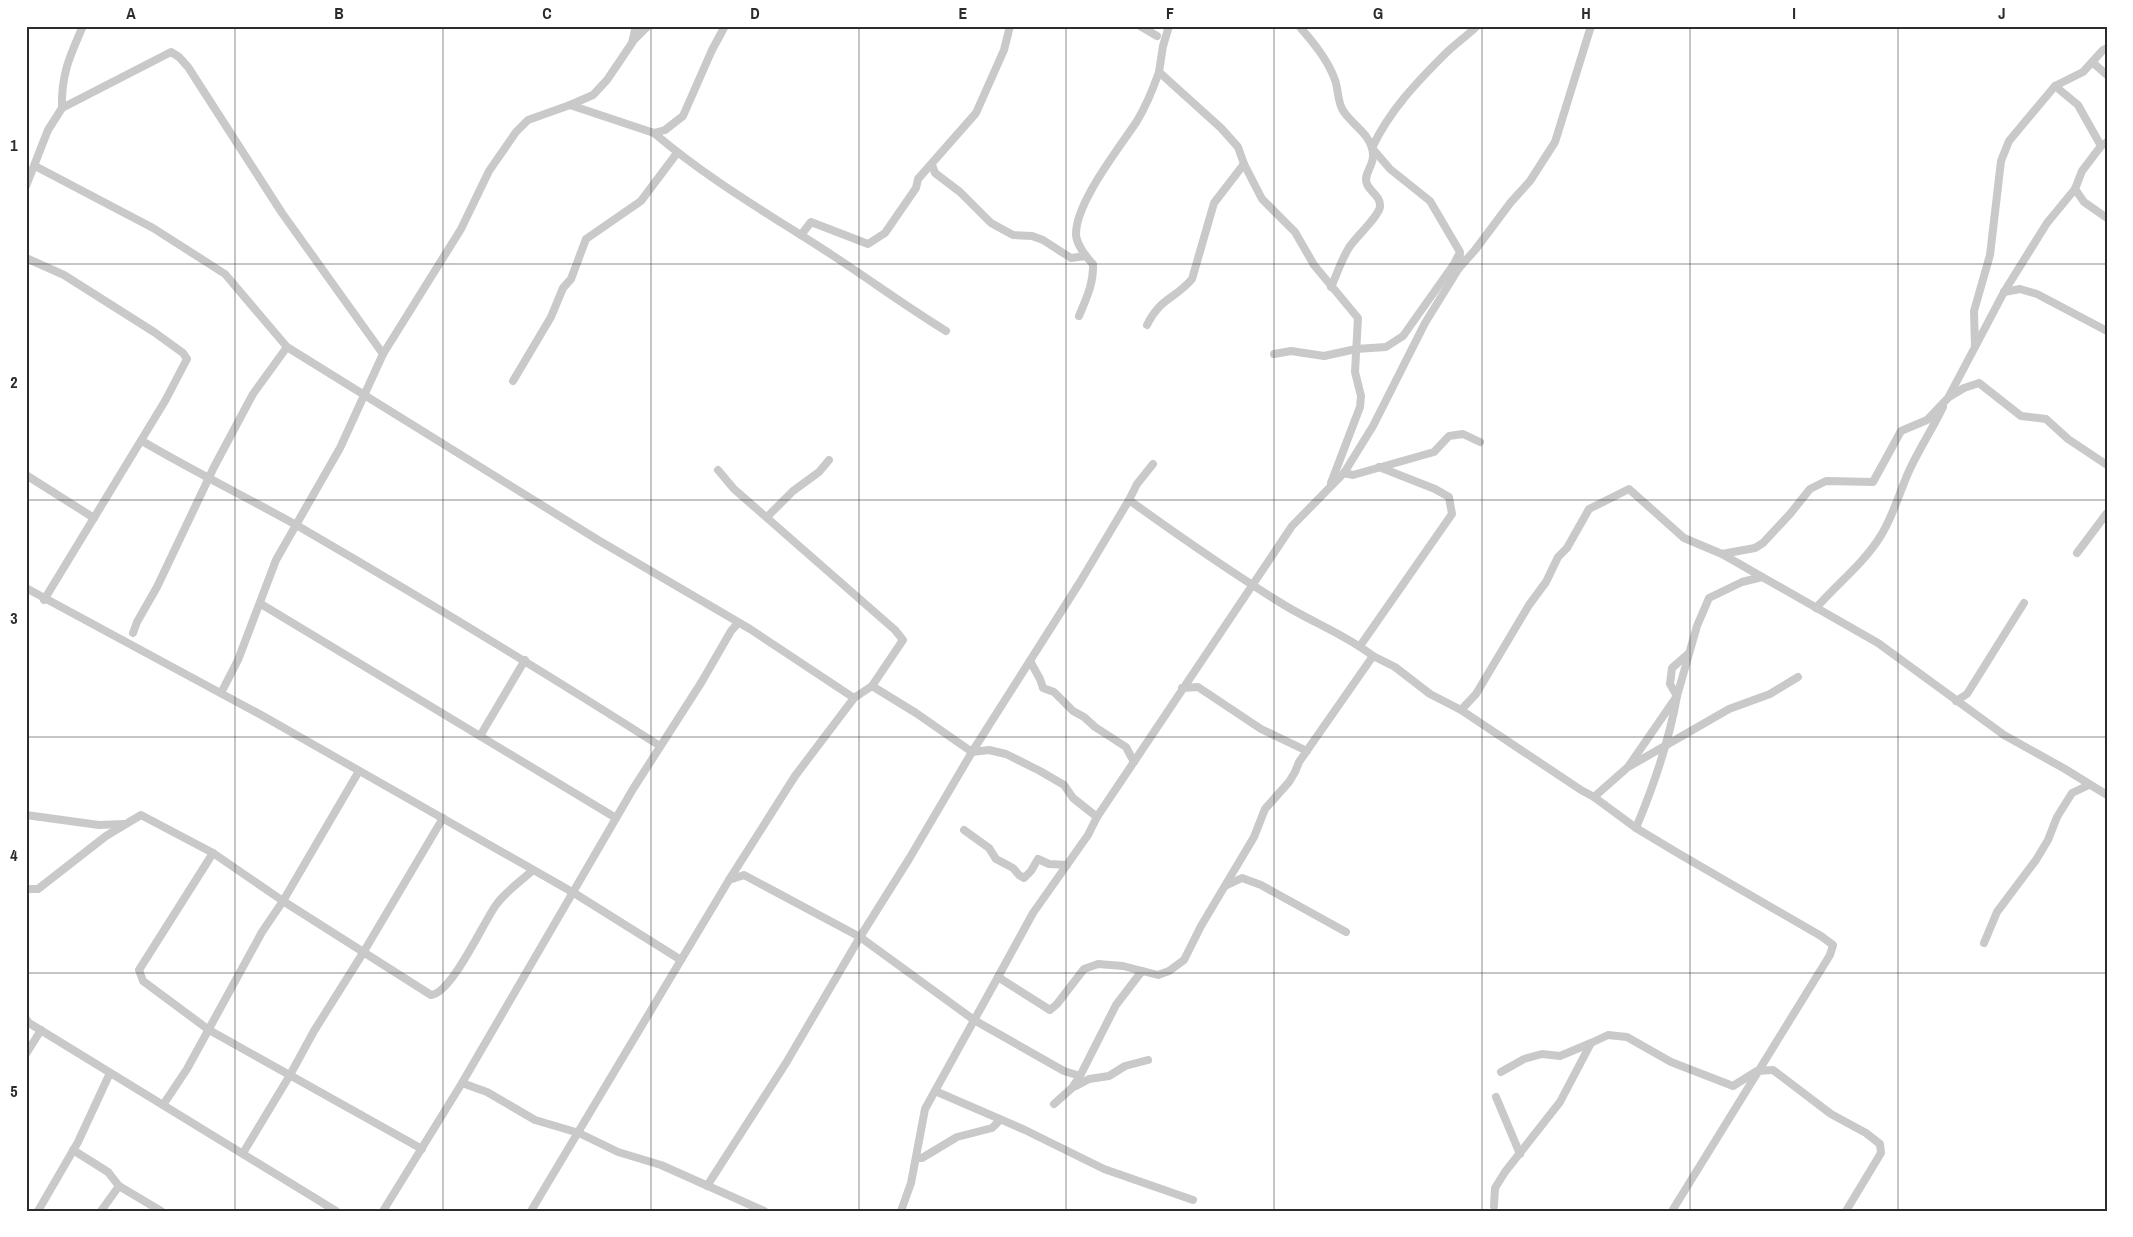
<svg xmlns="http://www.w3.org/2000/svg" width="2133" height="1237" font-family="'Archivo Narrow',sans-serif">
  <style>
    .lines { fill: none; stroke-linecap: round; stroke-linejoin: round }
    .minor { stroke: #c9c9c9; stroke-width: 8 }
    .grid { fill: none; stroke: #2c2c2c; stroke-width: 1; stroke-opacity: 0.55 }
    .neatline { fill: none; stroke: #2c2c2c; stroke-width: 2 }
    .grid-label { font-size: 16px; text-anchor: middle; font-weight: bold; fill: #2c2c2c }
  </style>
  <rect width="100%" height="100%" fill="#fff"/>
  <g class="lines">
    <g class="minor">
      <path d="M1140,26L1157,36"/>
      <path d="M1169,26L1163,46L1159,72L1221,128L1238,147L1244,164L1262,199L1295,232L1314,265L1358,318L1355,372L1361,396L1360,407L1331,483"/>
      <path d="M1299,26C1313,42 1328,60 1335,80C1339,91 1337,103 1344,112C1353,125 1368,133 1372,148C1377,165 1362,173 1367,184C1370,192 1381,196 1380,207C1378,217 1357,236 1350,246C1342,258 1337,274 1331,287"/>
      <path d="M633,41L648,26"/>
      <path d="M2092,62L2107,75"/>
      <path d="M2055,86L2078,105L2101,146"/>
      <path d="M570,105L593,95L607,80L632,43L636,26"/>
      <path d="M62,108C61,74 70,56 83,26"/>
      <path d="M654,133C709,180 772,216 832,255C870,280 907,307 946,331"/>
      <path d="M932,165L935,173L960,192L991,223L1013,235L1032,236L1043,240L1071,258L1086,256"/>
      <path d="M35,166L153,228L225,274L287,347L598,540L750,629L854,698"/>
      <path d="M26,186L48,130L62,108L171,52L179,57L188,67L282,213L383,354"/>
      <path d="M2075,189L2084,202L2107,218"/>
      <path d="M801,235L811,222L868,244L885,233L916,188L918,179L976,113L1004,50L1010,26"/>
      <path d="M26,258L64,275L154,332L183,353L187,359L165,401L44,600"/>
      <path d="M1459,268L1460,252L1430,201L1390,169L1372,148C1389,111 1417,82 1445,54C1455,44 1467,36 1477,26"/>
      <path d="M2004,292L2020,289L2037,294L2107,331"/>
      <path d="M1079,316C1086,299 1094,283 1093,264C1086,257 1077,245 1076,235C1075,203 1120,147 1137,121C1146,106 1153,89 1159,72"/>
      <path d="M1147,325C1160,298 1175,299 1192,279L1214,203L1244,164"/>
      <path d="M1975,347L2004,292L2047,223L2075,189L2082,171L2101,146L2107,142"/>
      <path d="M1274,354L1291,351L1324,356L1356,349L1386,347L1403,336L1454,264L1458,256"/>
      <path d="M513,381L551,317L563,288L571,279L586,239L641,201L677,153"/>
      <path d="M1949,397L1964,388L1979,383L2021,416L2046,419L2068,439L2107,465"/>
      <path d="M142,441C193,471 246,497 298,526C420,597 541,670 660,746"/>
      <path d="M1344,473L1353,475L1434,452L1449,436L1463,434L1480,442"/>
      <path d="M26,475L94,518"/>
      <path d="M1129,500C1179,536 1229,571 1281,603C1311,622 1345,634 1373,656"/>
      <path d="M767,517L793,491L819,472L829,460"/>
      <path d="M2077,553L2107,513"/>
      <path d="M1722,554L1878,643L2004,735L2065,769L2107,795"/>
      <path d="M26,588L263,716L574,893L681,960L531,1211"/>
      <path d="M261,604L616,818"/>
      <path d="M1816,608C1837,584 1863,564 1880,537C1893,517 1899,493 1909,471C1919,449 1933,428 1943,407"/>
      <path d="M133,633L137,622L157,587L214,467L253,394L287,347"/>
      <path d="M1360,646L1452,514L1449,497L1435,489L1379,467"/>
      <path d="M1030,661L1040,679L1043,688L1054,692L1073,711L1084,717L1095,727L1126,747L1134,762"/>
      <path d="M872,686L916,713L972,752L989,750L1006,754L1040,771L1064,785L1073,798L1097,817"/>
      <path d="M1182,688L1198,687L1261,729L1307,751"/>
      <path d="M221,693L238,660L276,560L340,448L383,354L461,229L489,171L516,132L528,120L570,105L654,133L665,130L683,116L712,50L725,26"/>
      <path d="M1956,701L1967,694L2024,603"/>
      <path d="M1461,710L1581,790L1594,797L1636,828L1681,855L1821,936L1833,945L1830,955L1672,1211"/>
      <path d="M480,736L525,660"/>
      <path d="M1630,766L1729,709L1770,694L1798,677"/>
      <path d="M1594,797L1628,767L1677,696L1697,626L1709,598L1742,582L1762,577"/>
      <path d="M26,815L99,825L124,824"/>
      <path d="M1636,828C1654,785 1669,742 1677,696L1670,684L1672,668L1688,654"/>
      <path d="M964,830L989,848L996,859L1013,868L1019,875L1024,878L1031,871L1038,859L1049,864L1067,865"/>
      <path d="M213,853L139,970L143,981L209,1030L422,1149"/>
      <path d="M729,880L744,875L860,937L974,1020L1064,1071L1080,1076"/>
      <path d="M1225,886L1242,878L1261,885L1346,932"/>
      <path d="M26,889H38L106,836L141,815L213,853L283,901L431,995C452,993 483,923 496,905C505,892 521,881 533,870"/>
      <path d="M1984,943L1997,912L2036,860L2048,840L2057,817L2072,793L2089,785"/>
      <path d="M681,960L729,880L795,776L854,698L872,686L903,640L895,630L734,489L718,470"/>
      <path d="M998,977L1033,913L1088,835L1097,817L1292,526L1344,473L1373,426L1425,323L1459,268L1475,250L1511,202L1530,181L1555,142L1591,26"/>
      <path d="M26,1019L29,1023L336,1211"/>
      <path d="M26,1054L41,1030"/>
      <path d="M1501,1072L1524,1059L1542,1054L1560,1056L1591,1043"/>
      <path d="M462,1083L487,1092L535,1120L579,1133L618,1152L661,1165L764,1211"/>
      <path d="M1076,1086L1089,1079L1109,1076L1125,1066L1148,1060"/>
      <path d="M935,1091L1025,1130L1104,1169L1193,1200"/>
      <path d="M1496,1097L1520,1154"/>
      <path d="M1054,1104L1072,1088L1080,1076L1116,1005L1142,971"/>
      <path d="M163,1105L187,1069L262,932L283,901L359,771"/>
      <path d="M73,1150L108,1172L119,1186"/>
      <path d="M243,1153L290,1075L314,1031L363,953L443,818"/>
      <path d="M916,1158H922L957,1137L992,1128L1000,1120"/>
      <path d="M707,1186L786,1063L860,937L909,859L972,752L1080,582L1129,500L1137,484L1153,464"/>
      <path d="M1494,1206L1495,1188L1505,1172L1560,1102L1591,1043L1608,1035L1627,1037L1671,1062L1733,1086L1757,1071L1773,1070L1831,1114L1866,1133L1880,1144L1881,1153L1846,1211"/>
      <path d="M38,1211L78,1142L110,1073"/>
      <path d="M101,1211L119,1186L161,1211"/>
      <path d="M383,1211L462,1083L633,789L701,683L731,631L738,623"/>
      <path d="M901,1211L911,1183L925,1109L998,977L1050,1010L1057,1004L1084,969L1098,964L1123,966L1158,975L1169,971L1184,960L1201,926L1254,837L1265,809L1289,782L1295,772L1299,762L1373,656L1395,667L1430,694L1461,710L1476,694L1529,605L1546,582L1558,557L1567,548L1589,509L1629,489L1684,538L1722,554L1755,548L1763,543L1790,514L1810,489L1826,481L1873,482L1901,431L1927,420L1948,398L1975,347L1974,311L1990,255L2001,161L2009,141L2055,86L2083,72L2103,50L2107,48"/>
    </g>
  </g>
  <path class="grid" d="M235,26V1211M443,26V1211M651,26V1211M859,26V1211M1066,26V1211M1274,26V1211M1482,26V1211M1690,26V1211M1898,26V1211M26,264H2107M26,500H2107M26,737H2107M26,973H2107"/>
  <rect width="2133" height="1237" fill="none" stroke="#ffffff" stroke-width="55"/>
  <rect x="28" y="28" width="2078" height="1182" class="neatline"/>
  <g class="grid-label">
    <text x="131" y="19">A</text>
    <text x="339" y="19">B</text>
    <text x="547" y="19">C</text>
    <text x="755" y="19">D</text>
    <text x="963" y="19">E</text>
    <text x="1170" y="19">F</text>
    <text x="1378" y="19">G</text>
    <text x="1586" y="19">H</text>
    <text x="1794" y="19">I</text>
    <text x="2002" y="19">J</text>
    <text x="14" y="151">1</text>
    <text x="14" y="388">2</text>
    <text x="14" y="624">3</text>
    <text x="14" y="861">4</text>
    <text x="14" y="1097">5</text>
  </g>
</svg>
